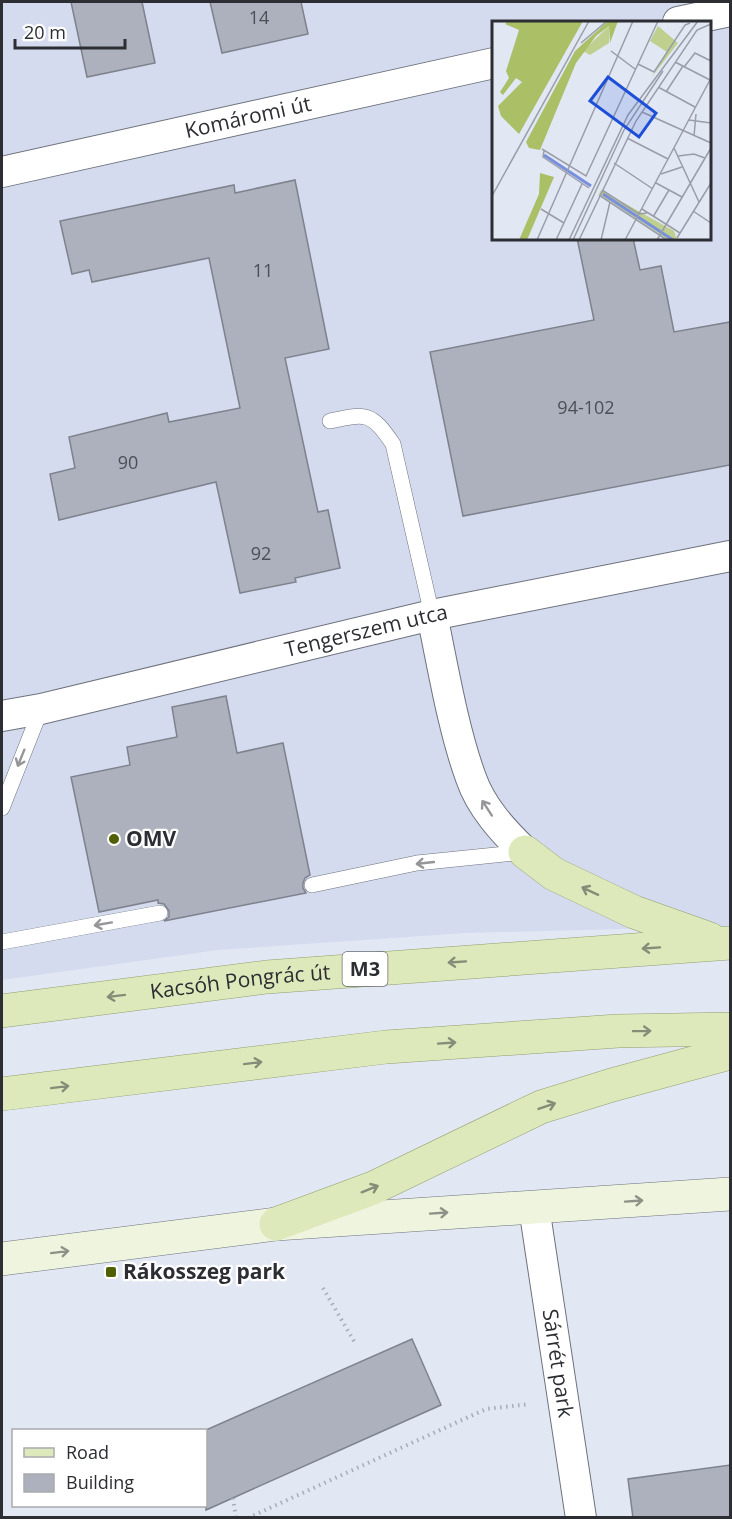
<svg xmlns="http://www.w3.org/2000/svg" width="732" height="1519" font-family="'Open Sans',sans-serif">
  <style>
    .built { fill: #d4dbee; fill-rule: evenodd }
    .building { fill: #acb1bd; stroke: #7e828d; stroke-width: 1.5 }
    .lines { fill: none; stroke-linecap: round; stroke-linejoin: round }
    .lane-casing { stroke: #6e727d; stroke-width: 16 }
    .street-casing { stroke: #6e727d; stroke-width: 32 }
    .secondary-casing { stroke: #6e727d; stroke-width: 34 }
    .primary-casing { stroke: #919e6e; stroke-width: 34 }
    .path { stroke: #a8acb6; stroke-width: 4; stroke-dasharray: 1.5 4.5; stroke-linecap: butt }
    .lane { stroke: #fff; stroke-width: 15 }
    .street { stroke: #fff; stroke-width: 30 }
    .secondary { stroke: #eef4dd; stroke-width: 33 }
    .primary { stroke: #dee9bb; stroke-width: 33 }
    .oneway { stroke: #969699 }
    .oneway2 { stroke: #858c77 }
    .oneway3 { stroke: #8d9188 }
    .poi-dot { fill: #516004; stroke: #fff; stroke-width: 2 }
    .labels { text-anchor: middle; stroke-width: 4.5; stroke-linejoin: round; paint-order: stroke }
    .number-label { font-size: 18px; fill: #4c4f56 }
    .shield { fill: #fff; stroke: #6b6d70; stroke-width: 1.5 }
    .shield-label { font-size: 20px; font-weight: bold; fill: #2c2e33 }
    .street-label { font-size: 21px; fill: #2c2e33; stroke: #fff }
    .poi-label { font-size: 21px; font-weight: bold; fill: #2c2e33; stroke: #fff; text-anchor: start }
    .inset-river { fill: none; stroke: #778fdc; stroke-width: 3 }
    .inset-road { fill: none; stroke: #999da7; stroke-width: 1.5 }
    .view { fill: #1d4ed8; fill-opacity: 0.15; stroke: #1d4ed8; stroke-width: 3 }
    .inset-edge { fill: none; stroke: #2c2e33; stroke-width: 3 }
  </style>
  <rect width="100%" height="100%" fill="#e2e7f4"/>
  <path class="built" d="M2,2H730V926L466,933L218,950L2,980ZM494,22H710V238H494Z"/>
  <g class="building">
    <path d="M71,2H142L155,63L87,77Z"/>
    <path d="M210,2H301L308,34L222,53Z"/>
    <path d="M295,180L329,349L285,358L318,512L328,510L340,568L295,578L296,582L240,593L216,482L59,520L50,474L75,468L69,437L167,413L169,422L240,408L209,258L92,282L89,270L72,274L60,221L234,185L235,193Z"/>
    <path d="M577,238H633L640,270L661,266L674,332L730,322V465L463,516L430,352L594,320Z"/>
    <path d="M226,696L237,753L283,743L310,875L305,878L303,883V888L306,893L164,921L169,917V911L164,904L158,903V900L99,912L71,777L130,765L127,747L177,737L172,707Z"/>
    <path d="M412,1339L441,1405L206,1510V1430Z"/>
    <path d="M730,1465V1518H633L628,1479Z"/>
  </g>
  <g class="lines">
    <g class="lane-casing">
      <g id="lane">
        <path d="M330,421C367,413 371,412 393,444L432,615"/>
        <path d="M2,808L41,709"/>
        <path d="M312,885L417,863L525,852"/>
        <path d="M2,942L160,913"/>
      </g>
    </g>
    <g class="street-casing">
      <g id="street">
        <path d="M678,22L730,11"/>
        <path id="s1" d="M2,172L494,63"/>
        <path d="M432,615C443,667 453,729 471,778C481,807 503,831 525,852"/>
        <path id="s2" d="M2,716L41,709L432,615L730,556"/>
        <path id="s3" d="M534,1207L581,1518"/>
      </g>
    </g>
    <g class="secondary-casing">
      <path id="secondary" d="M2,1259L276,1224L730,1194"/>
    </g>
    <g class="primary-casing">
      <g id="primary">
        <path d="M525,852L554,874L634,912L710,939"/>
        <path id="s4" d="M2,1011L267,977L730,943"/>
        <path d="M2,1094L386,1047L618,1031L730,1029"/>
        <path d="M276,1224L373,1188L541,1107L612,1085L730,1053"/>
      </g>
    </g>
    <g class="path">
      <path d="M323,1288L355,1343"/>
      <path d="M233,1498L236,1518"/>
      <path d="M248,1518L486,1409L530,1404"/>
    </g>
    <use href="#lane" class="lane"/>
    <use href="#street" class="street"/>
    <use href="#secondary" class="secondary"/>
    <use href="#primary" class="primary"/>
  </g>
  <defs><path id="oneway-shaft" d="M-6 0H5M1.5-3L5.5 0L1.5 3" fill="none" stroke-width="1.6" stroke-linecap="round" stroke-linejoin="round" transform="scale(1.5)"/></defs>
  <g class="oneway">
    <use href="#oneway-shaft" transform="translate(21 758) rotate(112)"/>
    <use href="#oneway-shaft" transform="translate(487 808) rotate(-123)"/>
    <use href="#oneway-shaft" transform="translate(425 863) rotate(174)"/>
    <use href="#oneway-shaft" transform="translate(103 924) rotate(170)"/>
  </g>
  <g class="oneway2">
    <use href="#oneway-shaft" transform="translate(590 891) rotate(-155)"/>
    <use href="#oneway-shaft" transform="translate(651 948) rotate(176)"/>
    <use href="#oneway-shaft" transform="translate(457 962) rotate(176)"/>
    <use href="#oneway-shaft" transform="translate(116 996) rotate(173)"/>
    <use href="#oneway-shaft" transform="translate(642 1031) rotate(-1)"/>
    <use href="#oneway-shaft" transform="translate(447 1043) rotate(-4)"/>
    <use href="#oneway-shaft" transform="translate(253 1063) rotate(-7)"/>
    <use href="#oneway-shaft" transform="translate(60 1087) rotate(-7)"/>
    <use href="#oneway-shaft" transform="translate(547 1106) rotate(-19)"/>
    <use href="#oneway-shaft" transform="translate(370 1189) rotate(-22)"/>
  </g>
  <g class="oneway3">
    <use href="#oneway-shaft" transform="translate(634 1201) rotate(-4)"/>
    <use href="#oneway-shaft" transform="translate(439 1213) rotate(-4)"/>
    <use href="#oneway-shaft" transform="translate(60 1252) rotate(-7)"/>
  </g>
  <g class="poi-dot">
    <circle cx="114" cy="839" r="6"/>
    <rect x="105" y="1266" width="12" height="12" rx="3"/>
  </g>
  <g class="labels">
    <g class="number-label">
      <text x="259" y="24">14</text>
      <text x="263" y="277">11</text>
      <text x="586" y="414">94-102</text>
      <text x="128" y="469">90</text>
      <text x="261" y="560">92</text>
    </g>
    <rect class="shield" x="342.5" y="952" width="45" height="34" rx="4.5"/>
    <g class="shield-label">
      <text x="365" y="976">M3</text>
    </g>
    <g class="street-label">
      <text dy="7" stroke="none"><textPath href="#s1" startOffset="252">Komáromi út</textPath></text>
      <text dy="7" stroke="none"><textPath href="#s2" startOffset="374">Tengerszem utca</textPath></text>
      <text dy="7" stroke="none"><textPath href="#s4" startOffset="240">Kacsóh Pongrác út</textPath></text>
      <text dy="7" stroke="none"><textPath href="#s3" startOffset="158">Sárrét park</textPath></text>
    </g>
    <g class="poi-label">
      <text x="126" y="846">OMV</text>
      <text x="123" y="1279">Rákosszeg park</text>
    </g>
  </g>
  <g transform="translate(492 21)">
    <rect width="219" height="219" fill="#e2e7f4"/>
    <path d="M117,5V22L98,34L91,30ZM166,5L186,22L159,57L175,31L158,20ZM109,169L182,210L185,219H177L107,173Z" fill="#bfcf8e"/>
    <path d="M16,0H91L27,113L9,95L6,85L30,61L24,57L11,74L8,71L17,57L14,50L27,9L13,3ZM116,0H126L118,22L117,5L104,15L84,42L48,129L37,127L34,121L83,30ZM48,152L62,156L35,219H27L47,173Z" fill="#aabf66"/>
    <path class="inset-river" d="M52,134L99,165M111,173L181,219"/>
    <path class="inset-road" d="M89,22L115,0M119,30L143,48M183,41L218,59M146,43L162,51L193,4L198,2M192,46L203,32L219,40M166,66L203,86M174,71L191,45M150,91L219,122M197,99L219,102M202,115L204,93M135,117L176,138M182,127L207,181M50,128L94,155L166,0M52,130L51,136L97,167M186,135L202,133L213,137M122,142L161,168M169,153L190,146M164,162L190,176M110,169L147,193L155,192M107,174L175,219M0,175L97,0M49,188L72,202M150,188L188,212M201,190L219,202M161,196L177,169M185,217L219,162M45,219L141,0M64,219L90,163M77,219L136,94L206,0M81,219L132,109L171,50M87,219L144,100L205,9L219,3M109,219L118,181M133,219L219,57M165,219L219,127"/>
    <path class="view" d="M116,56L164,92L147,116L98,80Z"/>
    <rect width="219" height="219" class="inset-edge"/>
  </g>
  <rect width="732" height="1519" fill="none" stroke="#2c2e33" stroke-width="6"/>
  <rect x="12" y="1429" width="195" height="78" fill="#ffffff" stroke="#ababad" stroke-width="1.5"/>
  <rect x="24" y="1448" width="30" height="9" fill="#dee9bb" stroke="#ababad" stroke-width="1.5"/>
  <text x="66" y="1459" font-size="18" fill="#2c2e33">Road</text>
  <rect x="24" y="1474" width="30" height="18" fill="#acb1bd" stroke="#ababad" stroke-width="1.5"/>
  <text x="66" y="1489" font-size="18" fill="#2c2e33">Building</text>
  <path d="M15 39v9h110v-9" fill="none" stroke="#2c2e33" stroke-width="3"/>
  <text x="24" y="39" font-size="18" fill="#2c2e33" stroke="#ffffff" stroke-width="4.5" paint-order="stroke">20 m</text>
</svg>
